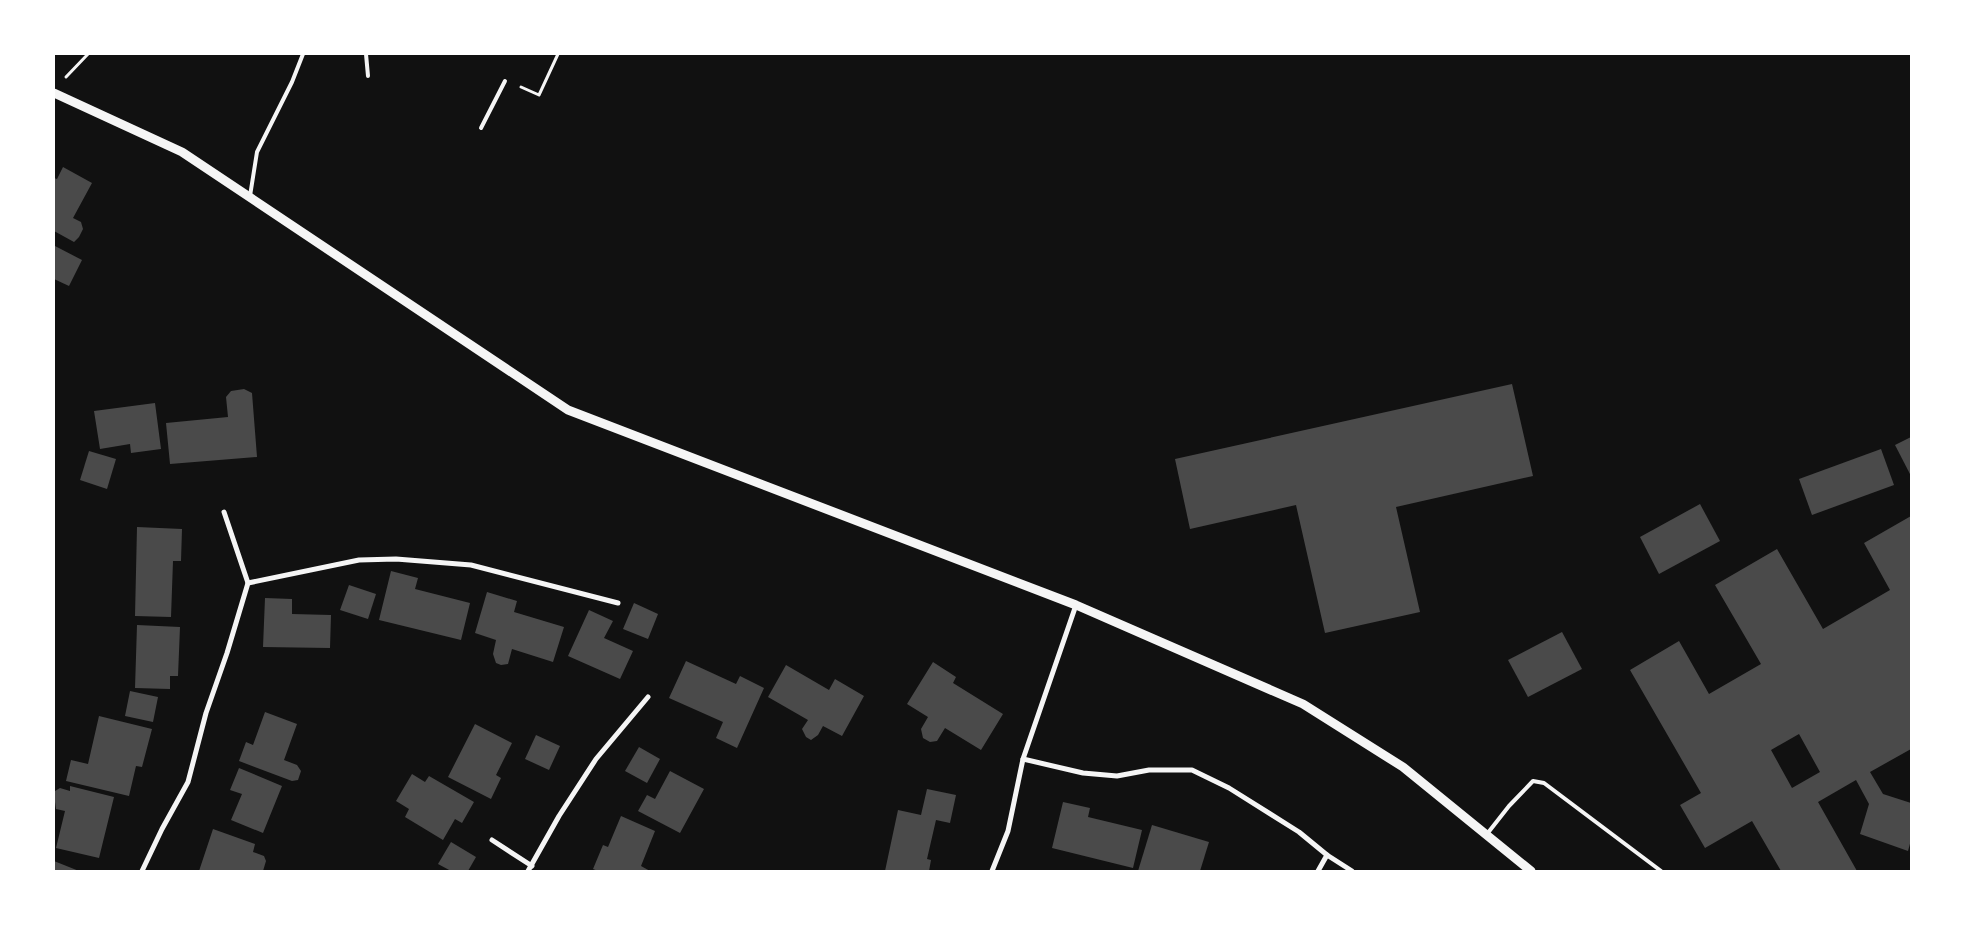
<svg xmlns="http://www.w3.org/2000/svg" width="1965" height="925" font-family="'Open Sans',sans-serif">
  <style>
    .building { fill: #4a4a4a; fill-rule: evenodd }
    .lines { fill: none; stroke-linecap: round; stroke-linejoin: round }
    .path { stroke: #f5f5f5; stroke-width: 3 }
    .service { stroke: #f5f5f5; stroke-width: 4 }
    .minor { stroke: #f5f5f5; stroke-width: 5 }
    .tertiary { stroke: #f5f5f5; stroke-width: 9 }
  </style>
  <rect width="100%" height="100%" fill="#111"/>
  <g class="building">
    <path d="M63,167L92,183L73,218L81,222L83,229L79,237L74,242L54,231V178L57,179Z"/>
    <path d="M55,246L82,260L69,286L54,279Z"/>
    <path d="M1512,384L1533,476L1396,507L1420,612L1325,633L1296,505L1190,529L1175,459Z"/>
    <path d="M244,389L252,393L257,457L170,464L166,423L228,417L226,397L231,391Z"/>
    <path d="M155,403L161,449L131,453L130,444L100,449L94,411Z"/>
    <path d="M1911,437V476L1895,445Z"/>
    <path d="M1881,449L1894,485L1812,515L1799,479Z"/>
    <path d="M89,451L116,459L107,489L80,480Z"/>
    <path d="M1700,504L1720,541L1659,574L1640,537Z"/>
    <path d="M1911,516V749L1870,772L1883,794L1911,803V840L1908,851L1860,834L1869,804L1856,780L1818,802L1857,871H1781L1752,821L1705,848L1680,805L1701,793L1630,670L1679,641L1709,694L1761,664L1715,585L1777,549L1823,629L1890,590L1864,543ZM1799,734L1820,772L1792,788L1771,750Z"/>
    <path d="M137,527L182,529L181,561H173L171,617L135,616Z"/>
    <path d="M391,571L418,578L415,589L470,603L461,640L379,620Z"/>
    <path d="M349,585L376,594L368,619L340,610Z"/>
    <path d="M487,592L517,601L514,612L564,627L553,662L512,649L508,664L501,665L496,663L493,654L496,640L475,633Z"/>
    <path d="M265,598L292,599V614L331,615L330,648L263,647Z"/>
    <path d="M634,603L658,614L648,639L623,629Z"/>
    <path d="M589,610L613,621L604,638L633,651L620,679L568,656Z"/>
    <path d="M137,625L180,627L178,676H170V689L135,688Z"/>
    <path d="M1562,632L1582,669L1528,697L1508,660Z"/>
    <path d="M686,661L736,684L740,676L764,688L737,748L716,738L723,722L669,698Z"/>
    <path d="M933,662L956,677L953,683L1003,714L981,750L945,728L937,741L930,742L923,738L921,729L928,717L907,704Z"/>
    <path d="M786,665L829,690L835,679L864,696L842,736L823,726L818,735L811,740L806,737L802,729L808,720L768,697Z"/>
    <path d="M130,691L158,697L153,722L125,716Z"/>
    <path d="M265,712L297,724L284,760L297,765L301,771L298,780L292,781L239,761L246,742L253,745Z"/>
    <path d="M99,716L152,729L142,767L136,766L129,796L66,781L71,760L88,764Z"/>
    <path d="M475,724L512,743L496,775L501,778L491,799L448,777Z"/>
    <path d="M536,735L560,746L549,770L525,759Z"/>
    <path d="M639,747L660,759L647,783L625,771Z"/>
    <path d="M239,768L282,786L263,833L231,820L242,794L230,790Z"/>
    <path d="M670,771L704,789L680,833L638,811L647,795L655,799Z"/>
    <path d="M412,774L425,782L429,776L474,802L462,823L455,819L443,840L405,817L409,809L396,801Z"/>
    <path d="M70,786L114,797L99,858L56,848L65,811L56,809L54,795L55,791L60,788L70,791Z"/>
    <path d="M927,789L956,795L950,823L936,820L927,859L931,860L929,871H885L898,810L921,815Z"/>
    <path d="M1063,802L1090,808L1088,817L1142,830L1133,868L1052,848Z"/>
    <path d="M621,816L655,831L641,866L650,871H598L593,869L603,845L608,847Z"/>
    <path d="M1152,825L1209,842L1200,871H1138Z"/>
    <path d="M213,829L255,844L253,852L264,856L266,861L263,871H199Z"/>
    <path d="M451,842L476,857L468,871H451L438,864Z"/>
    <path d="M54,861L79,871H54Z"/>
  </g>
  <g class="lines">
    <g class="path">
      <path d="M66,77L88,54"/>
      <path d="M521,87L539,95L558,54"/>
    </g>
    <g class="service">
      <path d="M366,54L368,76"/>
      <path d="M481,128L505,81"/>
      <path d="M250,196L257,152L292,82L303,54"/>
      <path d="M1487,834L1509,806L1533,781L1544,783L1661,871"/>
    </g>
    <g class="minor">
      <path d="M224,512L248,583"/>
      <path d="M1023,759L1083,773L1117,776L1149,770H1192L1229,788L1299,832L1327,855L1352,871"/>
      <path d="M492,840L532,866"/>
      <path d="M142,871L162,829L188,782L206,713L227,653L248,583L359,560L396,559L471,565L618,603"/>
      <path d="M528,871L559,816L596,759L648,697"/>
      <path d="M992,871L1008,831L1023,759L1076,605"/>
      <path d="M1318,871L1327,855"/>
    </g>
    <path class="tertiary" d="M54,93L182,152L568,410L1076,605L1303,704L1403,767L1531,871"/>
  </g>
  <rect width="1965" height="925" fill="none" stroke="#ffffff" stroke-width="110"/>
</svg>
